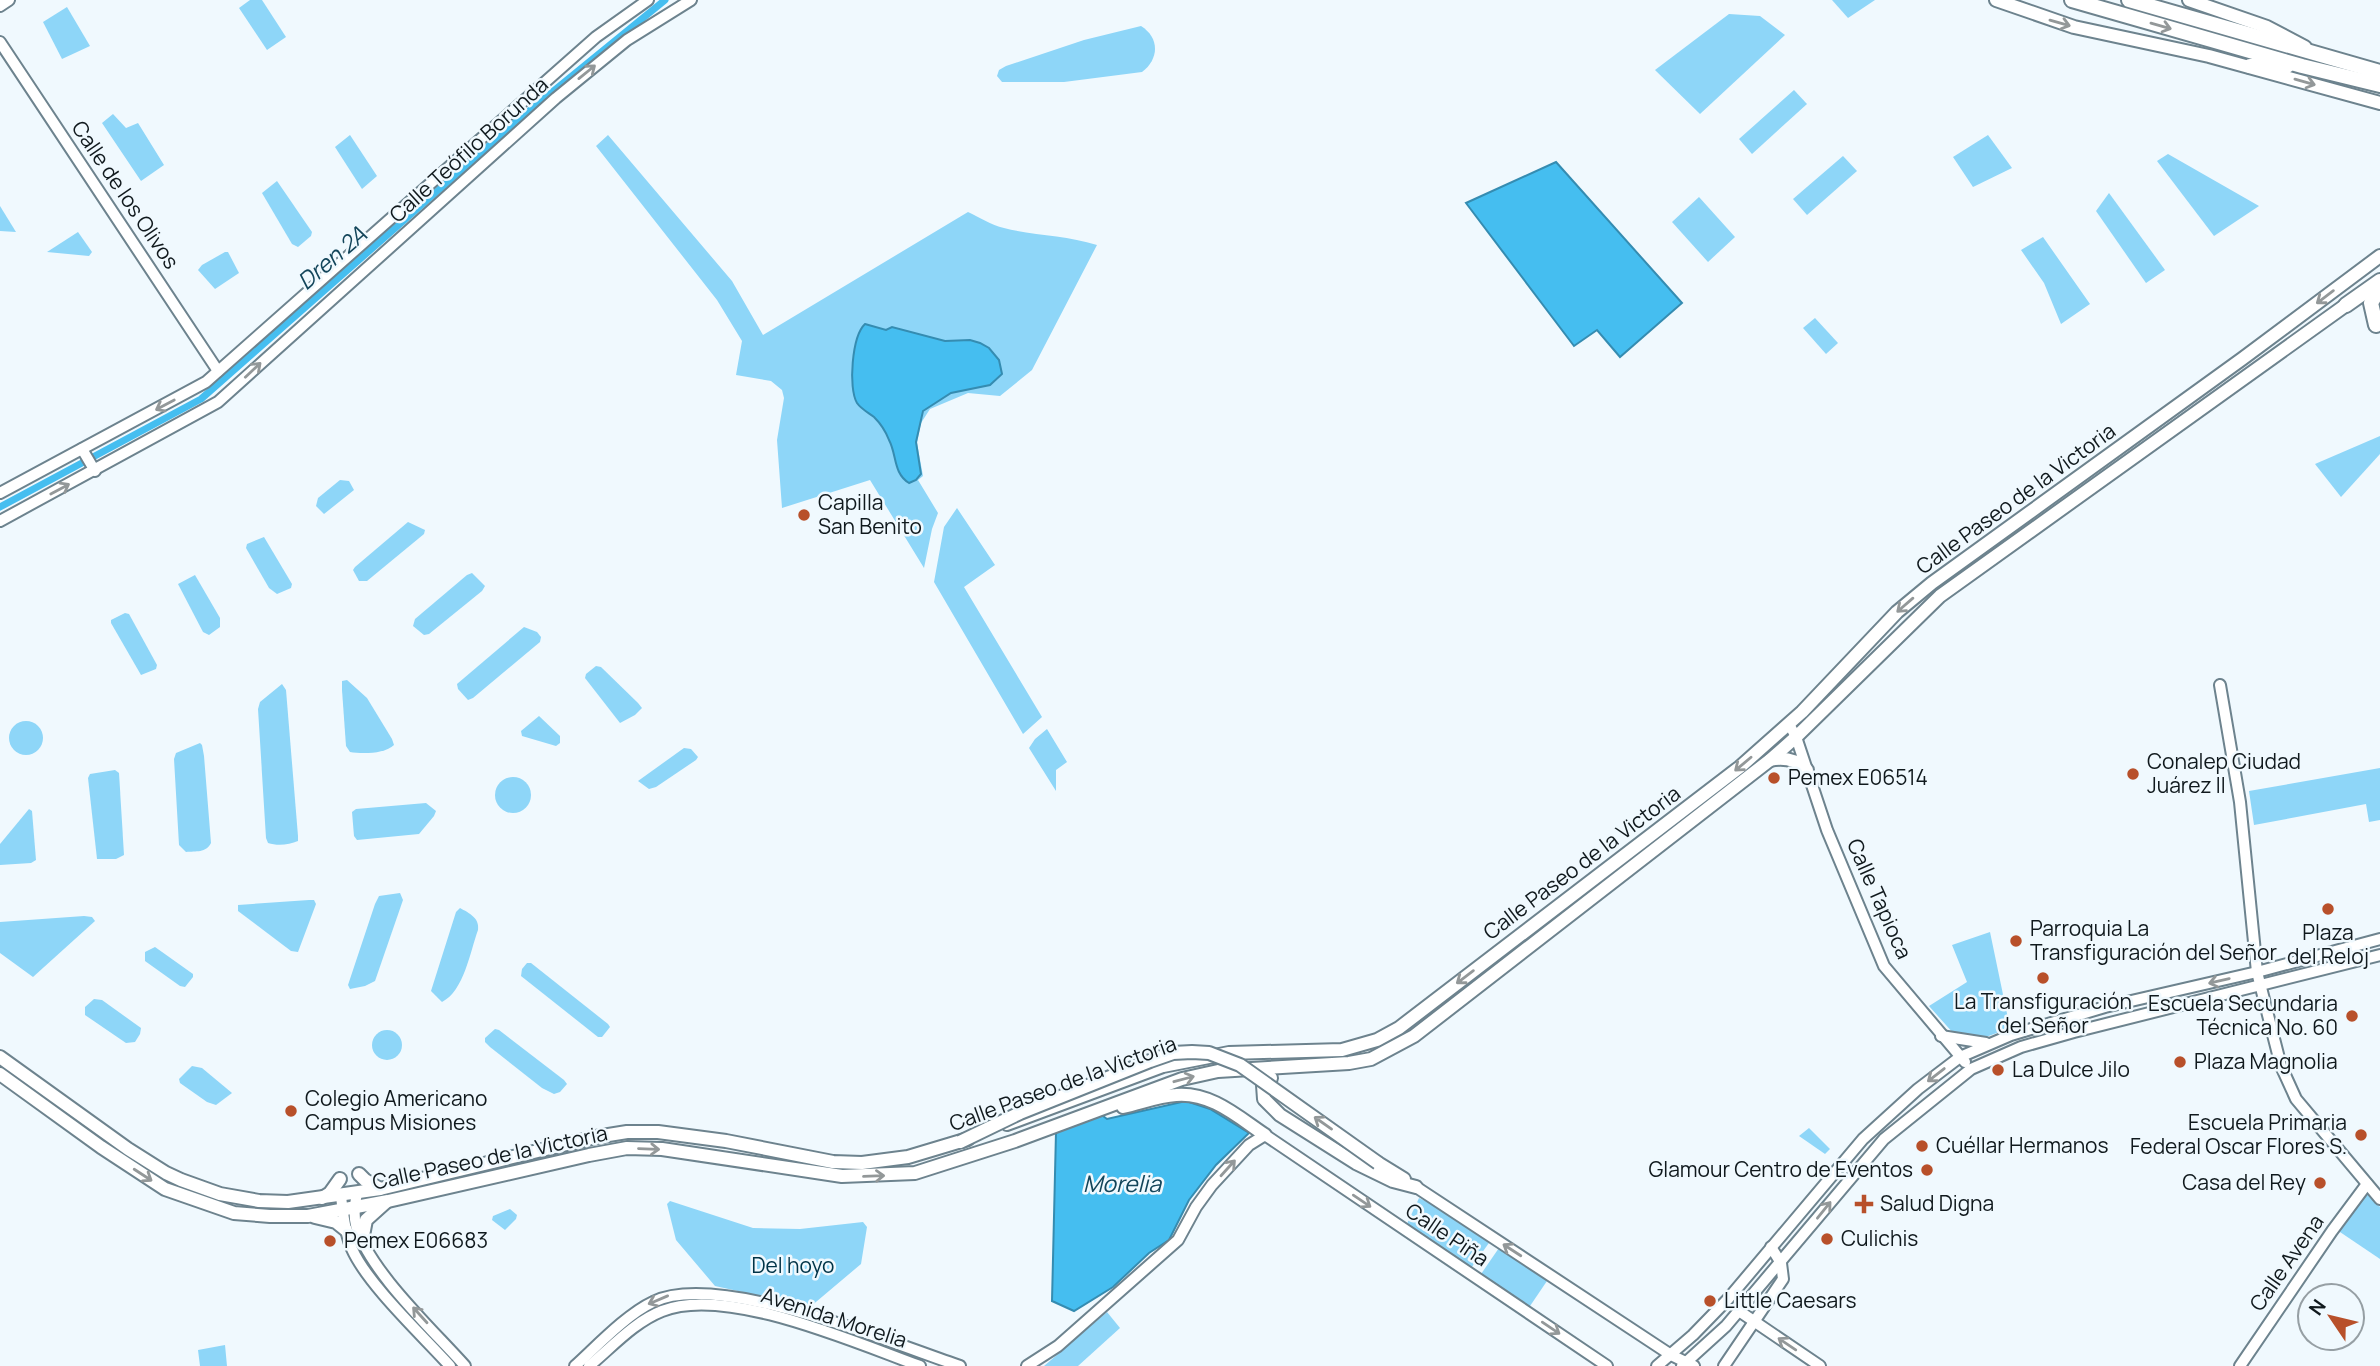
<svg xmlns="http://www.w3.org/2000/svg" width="2380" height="1366" font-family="Manrope,sans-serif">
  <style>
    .green { fill: #8ed6f8 }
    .water { fill: #45bef0; stroke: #358cb1; stroke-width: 2 }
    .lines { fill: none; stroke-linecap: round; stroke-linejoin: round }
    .canal { stroke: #45bef0; stroke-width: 7 }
    .secondary-casing { stroke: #6d838e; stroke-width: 14 }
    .primary-casing { stroke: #6d838e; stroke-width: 16 }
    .highway-casing { stroke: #6d838e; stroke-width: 18 }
    .secondary { stroke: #fff; stroke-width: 10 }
    .primary { stroke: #fff; stroke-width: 12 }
    .highway { stroke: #fff; stroke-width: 14 }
    .primary-bridge-casing { stroke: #6d838e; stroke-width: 16; stroke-linecap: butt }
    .primary-bridge { stroke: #fff; stroke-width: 12 }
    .oneway { stroke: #939899 }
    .poi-dot { fill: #b8502a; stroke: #f0f9fe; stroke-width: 2.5 }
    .labels { text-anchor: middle; stroke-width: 5; stroke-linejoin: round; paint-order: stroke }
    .street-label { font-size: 21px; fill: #10191d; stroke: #f0f9fe }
    .poi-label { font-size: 21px; fill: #10191d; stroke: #f0f9fe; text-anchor: start }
    .park-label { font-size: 21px; fill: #003448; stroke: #f0f9fe }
    .water-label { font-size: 23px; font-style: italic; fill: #13455a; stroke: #f0f9fe }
  </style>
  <rect width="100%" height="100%" fill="#f0f9fe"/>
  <g class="green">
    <path d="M250,0H262L286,37L267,50L239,8Z"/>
    <path d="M1832,0H1875L1848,18Z"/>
    <path d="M67,7L90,46L62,59L43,22Z"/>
    <path d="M1729,14L1760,16L1785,35L1700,114L1655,70Z"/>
    <path d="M1141,26C1160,38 1159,59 1142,72L1064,82H1002L997,76L999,70L1006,66L1084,40Z"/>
    <path d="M1794,90L1807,104L1752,154L1739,139Z"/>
    <path d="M113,114L126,128L138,123L164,165L141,181L102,123Z"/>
    <path d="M350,135L377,176L362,189L335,147Z"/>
    <path d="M608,135L732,281L763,335L968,212C979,217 991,225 1004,228C1035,236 1066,235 1097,245L1032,370L1000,396L968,393L930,409L921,423L917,443L923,476L918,480L938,513L932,529L924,568L870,480L782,508L777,440L784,398L782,390L771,381L736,375L742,341L717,300L596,146Z"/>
    <path d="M1988,135L2012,168L1973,187L1953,157Z"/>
    <path d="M2168,154L2259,206L2214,236L2157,161Z"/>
    <path d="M1843,156L1857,171L1807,215L1793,199Z"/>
    <path d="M277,181L312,232L311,236L298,247L292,244L262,193Z"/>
    <path d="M2109,193L2165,270L2146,283L2096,211Z"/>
    <path d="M1699,197L1735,237L1708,262L1672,222Z"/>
    <path d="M0,206L16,232L0,231Z"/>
    <path d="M78,232L92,252L89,256L47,252Z"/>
    <path d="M2043,237L2090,304L2061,324L2044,283L2021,250Z"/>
    <path d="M225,252H228L239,273L215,289L198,270L202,265Z"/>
    <path d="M1815,318L1838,343L1826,354L1803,328Z"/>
    <path d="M2380,436V454L2341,497L2315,464Z"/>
    <path d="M340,480L349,481L354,490L324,514L316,506L318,498Z"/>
    <path d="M957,508L995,565L964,587L1042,717L1023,734L934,582L944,527Z"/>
    <path d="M408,522L425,530L424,534L367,581H359L353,570L355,567Z"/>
    <path d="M264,537L292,584L291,588L277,594L269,588L246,548L247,544Z"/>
    <path d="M472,573L485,586L482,591L429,634L424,635L413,626L415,619L467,575Z"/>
    <path d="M195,575L220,618V627L209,635L203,632L178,584Z"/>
    <path d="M125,613L129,614L157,665L156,669L141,675L111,623V620Z"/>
    <path d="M524,627L537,632L541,637L540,642L473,698L468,700L458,689L457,684Z"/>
    <path d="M596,666L601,667L638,703L642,708L635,715L620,723L585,678L586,674Z"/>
    <path d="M347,680L367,698L392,739L394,745C385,754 362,754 350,752L346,746L342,690V681Z"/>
    <path d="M282,684L286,690L298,836V841C289,845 277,846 268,843L266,838L258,709L260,702Z"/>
    <path d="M539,716L560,736V743L556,746L522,736L521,731Z"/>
    <circle cx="26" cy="738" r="17"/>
    <path d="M1047,729L1067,762L1056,770V791L1029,748L1035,739Z"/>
    <path d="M200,743L202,745L204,756L211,843C206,853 196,851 186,852L179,845L174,759L176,753Z"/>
    <path d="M684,748L691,749L698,757L696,760L656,787L649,789L638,781Z"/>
    <path d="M2380,768V820L2369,822L2366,804L2254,825L2249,791Z"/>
    <path d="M115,770L119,773L124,855L116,859H97L88,778L90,774Z"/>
    <circle cx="513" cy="795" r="18"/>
    <path d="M426,803L436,811L434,816L419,834L357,840L354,836L352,812L356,809Z"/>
    <path d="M29,809L32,811L36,860L31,863L0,865V844Z"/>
    <path d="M400,893L403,900L375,981L365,986L350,989L348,985L375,904L379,896Z"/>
    <path d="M309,900H314L316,904L298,952L291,951L238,911V905Z"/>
    <path d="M460,908C469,913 480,918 478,930C470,952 464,991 442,1002L431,991L456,912Z"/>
    <path d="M84,916L92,917L95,921L33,977L0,953V922Z"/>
    <path d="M1990,932L2010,1028L1986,1037L1954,1034L1929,1006L1967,982L1952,945Z"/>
    <path d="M155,947L193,974V977L185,987L180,986L145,961V952Z"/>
    <path d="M527,963H531L608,1024L610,1027L602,1037H598L521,976L522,969Z"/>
    <path d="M94,999L102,1000L141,1028L140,1034L135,1042L126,1043L85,1015V1007Z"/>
    <path d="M495,1029L499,1030L564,1080L567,1084L560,1092L554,1094L542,1088L490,1047L485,1042V1038Z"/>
    <circle cx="387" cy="1045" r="15"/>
    <path d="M192,1066L202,1068L232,1093L216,1105L207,1102L180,1083L179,1079Z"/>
    <path d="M1809,1128L1830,1149L1825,1154L1799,1136Z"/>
    <path d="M2366,1191L2380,1207V1259L2337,1230Z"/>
    <path d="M1419,1198L1456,1216L1491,1240L1469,1271L1406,1226Z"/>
    <path d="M670,1201L753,1228L800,1229L863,1222L867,1227L861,1264L810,1307L715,1286L676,1240L667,1204Z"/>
    <path d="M510,1209L517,1215L516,1219L505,1230L492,1220L493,1216Z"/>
    <path d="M1501,1245L1549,1278L1528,1309L1479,1277Z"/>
    <path d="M1107,1312L1120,1328L1078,1366H1044Z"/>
    <path d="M225,1345L227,1366H200L198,1350Z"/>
  </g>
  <g class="water">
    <path d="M1556,162L1682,303L1620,357L1597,330L1574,346L1466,203Z"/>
    <path d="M865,324L886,330L892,327L945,341L970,340L980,343L989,348L999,360L1002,374L990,385L951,393L923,411L916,442L921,474L916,480L909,483C893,473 897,455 889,440C886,432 880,423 874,417C869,413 861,409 857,403C848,388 852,336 865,324Z"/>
    <path d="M1186,1101L1210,1109L1249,1133L1216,1165L1189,1200L1169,1240L1149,1253L1113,1287L1074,1311L1052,1301L1056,1132L1099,1113L1107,1119Z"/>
  </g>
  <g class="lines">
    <path class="canal" d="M0,507L201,399L518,120L665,0"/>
    <g class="secondary-casing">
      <g id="secondary">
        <path d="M0,6L9,0"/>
        <path d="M0,42L218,371"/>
        <path d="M82,449L95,471"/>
        <path d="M0,493L206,382L596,37L648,0"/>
        <path d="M0,521L218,402L556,98L627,40L691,0"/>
        <path d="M2220,685L2240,802L2257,972L2281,1066L2296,1099L2380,1199"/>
        <path d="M1789,724L1796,737L1827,830L1884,966L1965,1062"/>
        <path d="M1941,1036L1986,1043"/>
        <path d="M1416,1187L1671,1355L1694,1366"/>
        <path d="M357,1193C355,1203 353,1214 356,1225C368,1270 433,1330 465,1366"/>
        <path d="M341,1196C343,1214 345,1232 352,1249C368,1285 423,1336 450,1366"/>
        <path d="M1739,1311L1820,1366"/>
        <path d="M575,1366C596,1347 627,1314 653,1302C718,1270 891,1343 960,1366"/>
        <path d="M589,1366C612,1347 634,1322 662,1311C726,1285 856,1343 920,1366"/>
        <path d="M1027,1366L1058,1346L1178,1240L1196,1207L1212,1185L1249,1145L1265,1135L1607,1366"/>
        <path d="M1657,1366L1693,1335L1728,1299L1863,1139L1918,1089L1960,1057L2011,1035L2105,1007L2257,972L2380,939"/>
        <path d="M1682,1366L1726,1326L1884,1139L1971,1069L2021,1047L2074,1032L2380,955"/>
        <path d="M1724,1366L1783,1279L1781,1263L1771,1247"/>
        <path d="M2240,1366L2332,1231L2367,1184"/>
      </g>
    </g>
    <g class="primary-casing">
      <g id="primary">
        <path d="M1996,0L2074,27L2209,56L2380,103"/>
        <path d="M2189,0L2267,27L2305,47"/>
        <path d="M1770,760C1784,757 1797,760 1807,770"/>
        <path d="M0,1057L128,1149L166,1173L181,1180L220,1194L259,1201L288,1202L380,1189L596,1137L627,1132H658L726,1141L833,1162L862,1163L908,1157L968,1139"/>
        <path d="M0,1074L101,1147L165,1189L234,1213L270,1216H308L388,1201L589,1155L627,1148L662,1149L842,1176L915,1173L1015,1141L1182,1079L1218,1071L1349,1063L1371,1059L1414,1036L1770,760L1796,737L1940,596L2346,305"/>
        <path d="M1271,1078L1263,1085L1264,1099L1280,1115L1356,1163L1393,1181L1416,1187"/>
        <path d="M1123,1107C1141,1103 1158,1096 1176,1095C1211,1092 1238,1117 1265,1135"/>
        <path d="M1007,1124L1163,1066L1229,1053L1342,1050L1377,1040L1399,1028L1740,767L1802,712L1897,612L1932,583L2242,359L2380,256"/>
        <path d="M1378,1163L1404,1179"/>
        <path d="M359,1174L365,1180L380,1189"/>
        <path d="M322,1198L330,1193L340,1179"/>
        <path d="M315,1217L336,1222L346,1230"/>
        <path d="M362,1241L366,1220L386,1202"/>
      </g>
    </g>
    <g class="highway-casing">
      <g id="highway">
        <path d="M2072,0L2302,66L2380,85"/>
        <path d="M2129,0L2380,72"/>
        <path d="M2250,66H2287"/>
        <path d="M2346,305L2380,281"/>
        <path d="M2376,325L2371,303L2380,288"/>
      </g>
    </g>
    <use href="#secondary" class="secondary"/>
    <use href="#primary" class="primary"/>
    <use href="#highway" class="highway"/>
    <g class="primary-bridge-casing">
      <path id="primary-bridge" d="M960,1142L1020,1113L1150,1061L1173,1053L1192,1052L1209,1053L1240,1065L1378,1163"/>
    </g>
    <use href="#primary-bridge" class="primary-bridge"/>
  </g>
  <defs><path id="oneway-shaft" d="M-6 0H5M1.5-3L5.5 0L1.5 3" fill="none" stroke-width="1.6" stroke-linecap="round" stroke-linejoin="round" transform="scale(1.75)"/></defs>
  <g class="oneway">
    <use href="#oneway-shaft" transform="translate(2060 23) rotate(16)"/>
    <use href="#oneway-shaft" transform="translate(2161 26) rotate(16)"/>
    <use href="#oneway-shaft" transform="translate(587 72) rotate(-39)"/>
    <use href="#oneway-shaft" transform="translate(2305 82) rotate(16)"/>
    <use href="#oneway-shaft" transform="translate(2325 297) rotate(143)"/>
    <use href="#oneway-shaft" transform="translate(253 370) rotate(-43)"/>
    <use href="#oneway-shaft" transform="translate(165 405) rotate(152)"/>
    <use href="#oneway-shaft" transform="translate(60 489) rotate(-28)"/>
    <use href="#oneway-shaft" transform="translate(1905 605) rotate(139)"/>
    <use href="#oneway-shaft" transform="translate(1743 764) rotate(140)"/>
    <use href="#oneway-shaft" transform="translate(1465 977) rotate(143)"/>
    <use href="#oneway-shaft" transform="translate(2219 981) rotate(167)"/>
    <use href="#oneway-shaft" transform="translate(1936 1075) rotate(142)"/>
    <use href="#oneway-shaft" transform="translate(1184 1079) rotate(-15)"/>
    <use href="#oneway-shaft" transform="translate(1323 1123) rotate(-145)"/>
    <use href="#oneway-shaft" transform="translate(649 1149) rotate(2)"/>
    <use href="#oneway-shaft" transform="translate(1228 1168) rotate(-48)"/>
    <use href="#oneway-shaft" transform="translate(143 1175) rotate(33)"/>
    <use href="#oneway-shaft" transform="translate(874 1176) rotate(-2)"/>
    <use href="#oneway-shaft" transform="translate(1362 1201) rotate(34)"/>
    <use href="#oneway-shaft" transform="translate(1824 1210) rotate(-51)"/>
    <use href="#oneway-shaft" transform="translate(1512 1250) rotate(-147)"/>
    <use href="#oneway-shaft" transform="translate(658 1300) rotate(157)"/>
    <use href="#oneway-shaft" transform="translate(420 1315) rotate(-132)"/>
    <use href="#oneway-shaft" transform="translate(1551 1328) rotate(34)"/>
    <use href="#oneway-shaft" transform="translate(1787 1344) rotate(-146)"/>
  </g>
  <g class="poi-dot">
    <circle cx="804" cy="515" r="7"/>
    <circle cx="2133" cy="774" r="7"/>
    <circle cx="1774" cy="778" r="7"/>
    <circle cx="2328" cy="909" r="7"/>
    <circle cx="2016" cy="941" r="7"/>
    <circle cx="2043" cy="978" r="7"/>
    <circle cx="2352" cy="1016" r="7"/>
    <circle cx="2180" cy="1062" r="7"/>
    <circle cx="1998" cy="1070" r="7"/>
    <circle cx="291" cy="1111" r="7"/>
    <circle cx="2361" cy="1135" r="7"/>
    <circle cx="1922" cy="1146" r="7"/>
    <circle cx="1927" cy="1170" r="7"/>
    <circle cx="2320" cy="1183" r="7"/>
    <path d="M1860.5 1193.5h7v7h7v7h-7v7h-7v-7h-7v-7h7z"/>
    <circle cx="1827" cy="1239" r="7"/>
    <circle cx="330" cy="1241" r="7"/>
    <circle cx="1710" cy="1301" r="7"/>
  </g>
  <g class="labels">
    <g class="street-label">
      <text transform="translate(469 150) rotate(-42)" y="7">Calle Teófilo Borunda</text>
      <text transform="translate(125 195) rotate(56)" y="7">Calle de los Olivos</text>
      <text transform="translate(2016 499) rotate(-36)" y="7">Calle Paseo de la Victoria</text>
      <text transform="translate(1582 863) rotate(-37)" y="7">Calle Paseo de la Victoria</text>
      <text transform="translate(1879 899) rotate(66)" y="7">Calle Tapioca</text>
      <text transform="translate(1063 1084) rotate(-20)" y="7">Calle Paseo de la Victoria</text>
      <text transform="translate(490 1158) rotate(-12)" y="7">Calle Paseo de la Victoria</text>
      <text transform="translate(1447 1235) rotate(34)" y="7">Calle Piña</text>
      <text transform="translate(2287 1263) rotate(-55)" y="7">Calle Avena</text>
      <text transform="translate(834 1318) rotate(18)" y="7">Avenida Morelia</text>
    </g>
    <g class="poi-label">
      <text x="818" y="510">Capilla<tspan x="818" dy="24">San Benito</tspan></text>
      <text x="2147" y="769">Conalep Ciudad<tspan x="2147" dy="24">Juárez II</tspan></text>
      <text x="1788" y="785">Pemex E06514</text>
      <text x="2030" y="936">Parroquia La<tspan x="2030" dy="24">Transfiguración del Señor</tspan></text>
      <text x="2328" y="940" text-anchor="middle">Plaza<tspan x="2328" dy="24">del Reloj</tspan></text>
      <text x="2043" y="1009" text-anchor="middle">La Transfiguración<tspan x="2043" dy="24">del Señor</tspan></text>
      <text x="2338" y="1011" text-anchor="end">Escuela Secundaria<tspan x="2338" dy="24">Técnica No. 60</tspan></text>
      <text x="2194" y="1069">Plaza Magnolia</text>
      <text x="2012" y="1077">La Dulce Jilo</text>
      <text x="305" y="1106">Colegio Americano<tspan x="305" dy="24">Campus Misiones</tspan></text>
      <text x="2347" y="1130" text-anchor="end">Escuela Primaria<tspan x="2347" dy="24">Federal Oscar Flores S.</tspan></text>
      <text x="1936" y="1153">Cuéllar Hermanos</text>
      <text x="1913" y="1177" text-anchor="end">Glamour Centro de Eventos</text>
      <text x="2306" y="1190" text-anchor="end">Casa del Rey</text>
      <text x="1880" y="1211">Salud Digna</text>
      <text x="1841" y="1246">Culichis</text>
      <text x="344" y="1248">Pemex E06683</text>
      <text x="1724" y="1308">Little Caesars</text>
    </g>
    <g class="park-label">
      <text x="793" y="1273">Del hoyo</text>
    </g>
    <g class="water-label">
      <text transform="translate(332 258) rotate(-41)" y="8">Dren 2A</text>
      <text x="1122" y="1192">Morelia</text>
    </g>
  </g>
  <g transform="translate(2331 1317) rotate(305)"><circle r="33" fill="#f0f9fe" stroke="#969fa4" stroke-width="2"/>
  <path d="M0-5L12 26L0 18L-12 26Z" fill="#b8502a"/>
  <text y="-10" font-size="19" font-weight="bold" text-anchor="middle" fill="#10191d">N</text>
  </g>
</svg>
